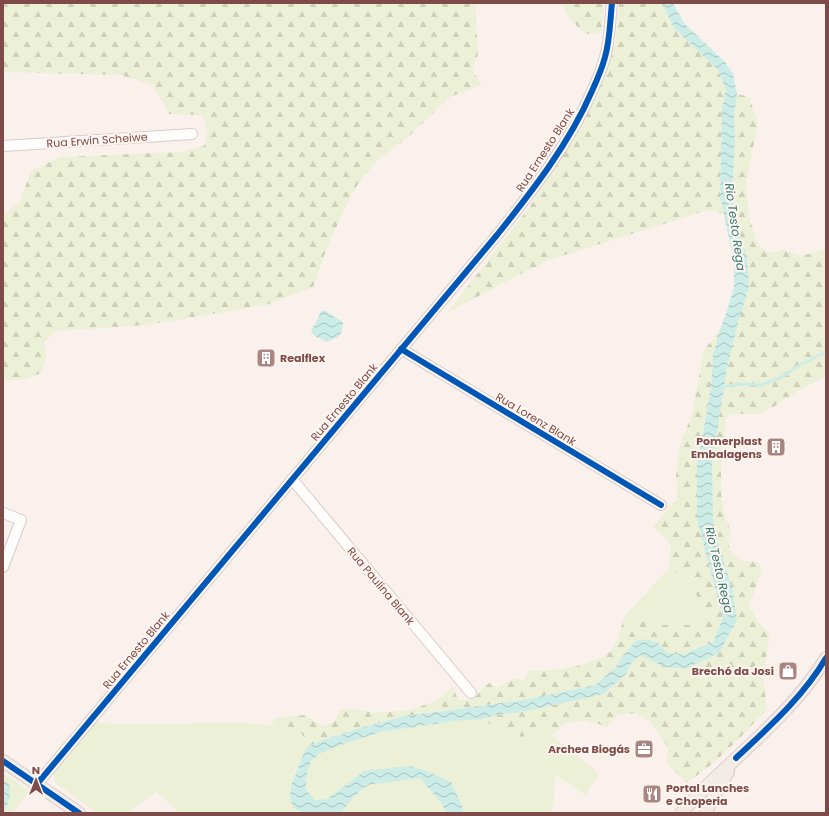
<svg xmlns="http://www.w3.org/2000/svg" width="829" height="816" font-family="Poppins,sans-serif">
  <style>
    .green { fill: #ecf0d6 }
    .forest { fill: url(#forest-firs) }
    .water { fill: url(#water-waves) }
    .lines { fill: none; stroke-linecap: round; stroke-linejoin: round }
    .stream { stroke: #ccede7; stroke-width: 3 }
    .minor-casing { stroke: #d8ccca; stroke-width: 12 }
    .major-casing { stroke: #dcccca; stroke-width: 14 }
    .minor { stroke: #fefdfc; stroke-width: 10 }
    .major { stroke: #f3ebe6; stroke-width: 12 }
    .cycleway-casing { stroke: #fff5f0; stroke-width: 8 }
    .cycleway { stroke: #0057b8; stroke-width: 6 }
    .labels { text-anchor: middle; stroke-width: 4; stroke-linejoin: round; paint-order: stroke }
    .street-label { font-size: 11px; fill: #7d4c48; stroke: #fff5f0 }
    .poi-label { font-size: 11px; font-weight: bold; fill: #7d4c48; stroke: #fff5f0; text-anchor: end }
    .water-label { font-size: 12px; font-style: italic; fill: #367b74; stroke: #fff5f0 }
  </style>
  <defs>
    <pattern id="forest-firs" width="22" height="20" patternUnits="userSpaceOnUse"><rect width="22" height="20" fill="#ecf0d6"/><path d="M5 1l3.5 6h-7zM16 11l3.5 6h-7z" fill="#cecfb9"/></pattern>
    <pattern id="water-waves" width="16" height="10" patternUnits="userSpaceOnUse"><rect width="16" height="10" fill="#ccede7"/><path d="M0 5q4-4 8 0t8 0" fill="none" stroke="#abc2bd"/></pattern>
  </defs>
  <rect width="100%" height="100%" fill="#faf1ed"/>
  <g class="green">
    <path d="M669,568L685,578L708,612L699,625H662L644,618L624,617Z"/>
    <path d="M482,719L500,730L537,728L551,735L600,774L585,795L555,775L553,805L551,813H464L462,805L451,782L364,771L327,799L315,800L306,790L307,773L311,761L319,754L349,742L381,732L455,721Z"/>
    <path d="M94,722L114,724L245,723L299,728L308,746C301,758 288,785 290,799C291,802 293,805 293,808L304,813H178L157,791L135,807L130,813H97L56,783L54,778L53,771Z"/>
    <path d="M3,773L30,791L12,813H3Z"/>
    <path d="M420,778L441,803L447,813H341L354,796L368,784Z"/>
  </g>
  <g class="forest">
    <path d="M3,3H475L478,54L472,70L482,85L450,97L408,137L378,160L359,182L347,204L328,245L313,287L266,305L146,325L57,331L44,342L46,358L41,373L27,379L3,381V216L20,201L31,171L60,157L180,152L204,146L208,131L202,115L169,114L153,85L121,75L3,72Z"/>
    <path d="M561,3H604L601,33L585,34L572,21Z"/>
    <path d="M619,3H662L674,28L718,70L726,90L722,107L720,196L724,214L708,210L549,260L499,285L447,313L531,205L575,135L593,100L608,67L616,41Z"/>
    <path d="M737,94L749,97L758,123L746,183L749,217L758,244L768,253L784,250L802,256L822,250L826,246V376L802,388L775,406L759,414H731L726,418L721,465V494L725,518L731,530L728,540L730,551L742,561L758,562L762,571L749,605C755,618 759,625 770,634L763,676L767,709C743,735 716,764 686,783L667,763L668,747L650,722L636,713L618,715L607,727L586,720L566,723L551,735L537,728L522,737L500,730L482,719L497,715L527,711L604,694L626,674L630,665L640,655L651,659L685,669L737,620L719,548L713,517L712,466L727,368L738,323L748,287L747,257L739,231L732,197L735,137L734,116Z"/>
    <path d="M719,332L713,356L711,387L704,428L697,465V520L723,618L713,642L684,654L667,653L658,643L625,653L615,668L595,685L529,699L458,709L405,716L364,727L323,740L308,746L299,728L271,725L276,718L305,715L322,726L332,723L341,710L354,709L374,713L410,710L438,700L453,686L458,700L474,699L481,690L489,683L497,688L513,678L524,681L526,676L529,671C554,670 581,669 604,656C606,654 609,653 611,651C618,641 621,628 624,617L644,618L662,625H699L708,612L685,578L669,568L671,544L653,527L678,497L676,475L681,441L692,415L704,350Z"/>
  </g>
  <g class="water">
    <path d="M662,3H673L684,23L724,61L733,73L737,94L734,116L735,137L732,197L739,231L747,257L749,287L738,323L727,368L712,466L713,517L719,548L732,587L737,620L719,653L685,669L665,667L640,655L630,665L626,674L604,694L527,711L497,715L482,719L455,721L381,732L349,742L319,754L311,761L307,773L306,790L315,800L327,799L364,771L409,766L425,770L451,782L462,805L464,813H447L441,803L420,778L368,785L354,796L341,813H304L293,808L290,798L291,786L302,757L308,746L323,740L364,727L405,716L458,709L529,699L595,685L615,668L625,653L636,641L647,639L658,643L667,653L684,654L713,642L723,618L697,520V465L704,428L711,387L713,356L719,332L727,311L734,287V262L720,196L722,107L726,90L718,70L674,28Z"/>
    <path d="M324,310L343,322C341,338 341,335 327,342L315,336L311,331C314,324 319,319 320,312Z"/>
    <path d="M3,780L9,784C11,797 9,801 4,813H3Z"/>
  </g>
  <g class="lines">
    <path class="stream" d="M722,387L738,384L761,385L782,377L798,366L826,352"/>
    <g class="minor-casing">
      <g id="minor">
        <path d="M3,146L192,134"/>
        <path d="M401,349L661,505"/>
        <path d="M292,479L471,693"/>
        <path d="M3,513L21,520L3,567"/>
        <path d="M37,784L497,235C533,190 569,144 592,91C597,80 602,69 605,57C610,40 610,21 612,3"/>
      </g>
    </g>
    <g class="major-casing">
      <g id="major">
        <path d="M3,761L79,813"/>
        <path d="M681,813C728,760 789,719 826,658"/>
        <path d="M706,813L714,795L728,772"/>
      </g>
    </g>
    <use href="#minor" class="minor"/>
    <use href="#major" class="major"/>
    <g class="cycleway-casing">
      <g id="cycleway">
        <path d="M401,349L661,505"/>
        <path d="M736,758C769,727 803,697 826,658"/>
        <path d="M3,761L79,813"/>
        <path d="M37,784L497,235C533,190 569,144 592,91C597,80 602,69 605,57C610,40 610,21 612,3"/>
      </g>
    </g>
    <use href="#cycleway" class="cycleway"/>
  </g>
  <defs>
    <g id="building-square" transform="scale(1)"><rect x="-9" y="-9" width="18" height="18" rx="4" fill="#a98682" stroke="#fff5f0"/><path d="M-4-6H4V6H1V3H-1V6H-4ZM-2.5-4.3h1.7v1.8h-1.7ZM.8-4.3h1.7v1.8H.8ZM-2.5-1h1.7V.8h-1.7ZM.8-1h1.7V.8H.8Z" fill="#fff"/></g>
    <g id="shop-square" transform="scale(1)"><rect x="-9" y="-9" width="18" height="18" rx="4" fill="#a98682" stroke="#fff5f0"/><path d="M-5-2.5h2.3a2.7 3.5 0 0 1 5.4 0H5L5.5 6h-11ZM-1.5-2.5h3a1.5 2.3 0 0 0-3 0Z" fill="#fff"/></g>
    <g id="office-square" transform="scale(1)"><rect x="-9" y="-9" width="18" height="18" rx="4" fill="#a98682" stroke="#fff5f0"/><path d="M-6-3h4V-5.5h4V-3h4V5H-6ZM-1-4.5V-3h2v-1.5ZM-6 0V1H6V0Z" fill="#fff"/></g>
    <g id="restaurant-square" transform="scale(1)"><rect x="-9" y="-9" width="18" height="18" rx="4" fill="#a98682" stroke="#fff5f0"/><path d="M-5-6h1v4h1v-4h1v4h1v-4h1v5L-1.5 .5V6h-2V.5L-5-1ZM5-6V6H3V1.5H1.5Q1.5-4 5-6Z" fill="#fff"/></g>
  </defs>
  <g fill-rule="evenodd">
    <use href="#building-square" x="266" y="358"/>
    <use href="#building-square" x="776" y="447"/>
    <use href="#shop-square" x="788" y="671"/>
    <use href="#office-square" x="644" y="749"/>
    <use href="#restaurant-square" x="652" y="794"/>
  </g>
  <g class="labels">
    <g class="street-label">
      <text transform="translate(97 140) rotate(-4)" y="4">Rua Erwin Scheiwe</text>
      <text transform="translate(545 150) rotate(-57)" y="4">Rua Ernesto Blank</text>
      <text transform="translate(344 402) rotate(-50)" y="4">Rua Ernesto Blank</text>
      <text transform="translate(536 419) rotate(31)" y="4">Rua Lorenz Blank</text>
      <text transform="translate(381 586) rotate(50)" y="4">Rua Paulina Blank</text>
      <text transform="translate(136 650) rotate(-50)" y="4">Rua Ernesto Blank</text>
    </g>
    <g class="poi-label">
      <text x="280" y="362" text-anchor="start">Realflex</text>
      <text x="762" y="445">Pomerplast<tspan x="762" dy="13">Embalagens</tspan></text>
      <text x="774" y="675">Brechó da Josi</text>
      <text x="630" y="753">Archea Biogás</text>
      <text x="666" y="792" text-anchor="start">Portal Lanches<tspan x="666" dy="13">e Choperia</tspan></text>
    </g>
    <g class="water-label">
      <text transform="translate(735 227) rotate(82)" y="4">Rio Testo Rega</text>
      <text transform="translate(719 570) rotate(77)" y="4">Rio Testo Rega</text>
    </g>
  </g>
  <rect width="829" height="816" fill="none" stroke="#7d4c48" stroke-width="8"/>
  <g transform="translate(36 780)" stroke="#fff5f0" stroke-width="3" paint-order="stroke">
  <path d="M0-3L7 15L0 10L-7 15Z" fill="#7d4c48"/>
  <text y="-6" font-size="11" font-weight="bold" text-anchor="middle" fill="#7d4c48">N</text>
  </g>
</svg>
